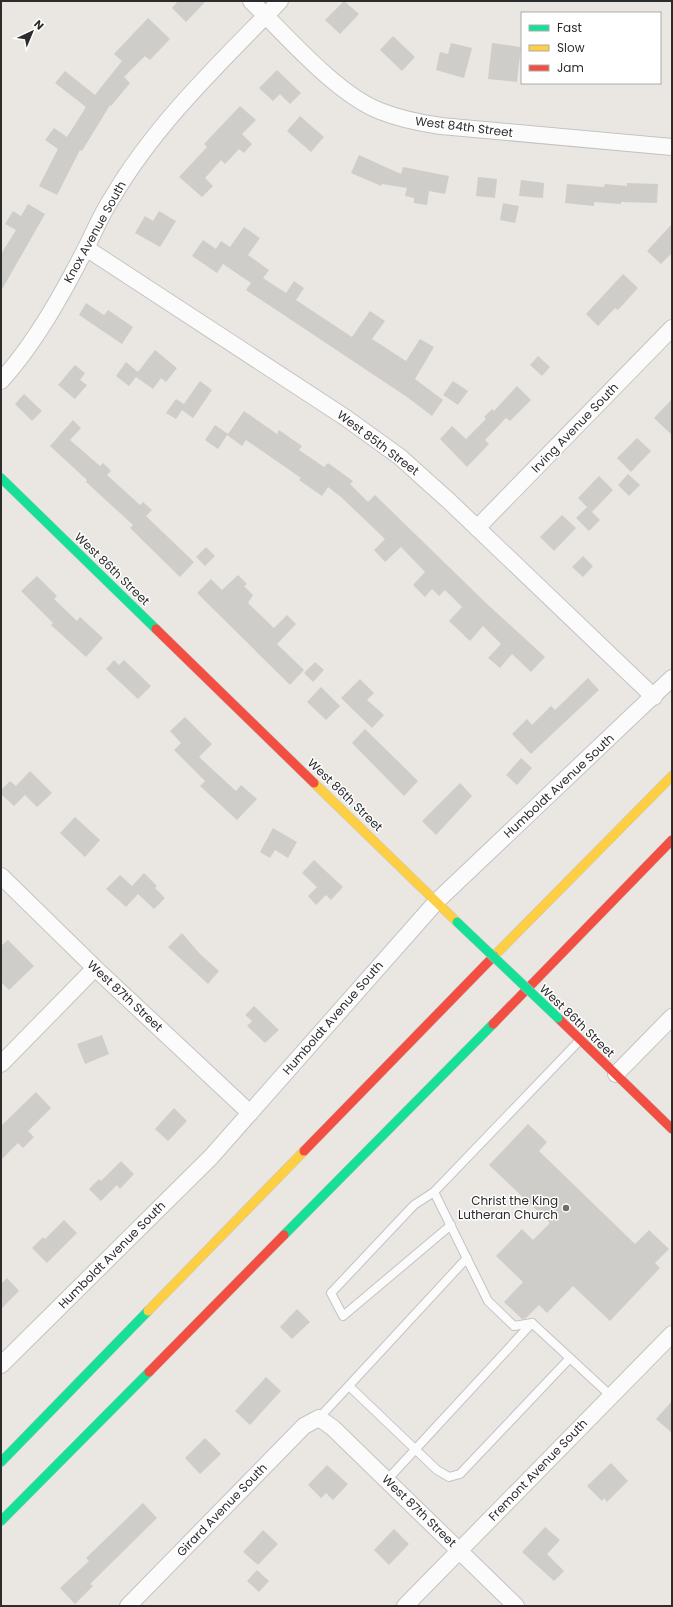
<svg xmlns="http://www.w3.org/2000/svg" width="673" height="1607" font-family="Poppins,sans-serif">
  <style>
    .building { fill: #cfcdc9 }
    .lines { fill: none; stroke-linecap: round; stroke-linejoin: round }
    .lane-casing { stroke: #c4c3c3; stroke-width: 10 }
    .street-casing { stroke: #c4c3c3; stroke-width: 18 }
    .fast-casing { stroke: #c4c3c3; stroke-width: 10 }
    .slow-casing { stroke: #c4c3c3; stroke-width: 10 }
    .jam-casing { stroke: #c4c3c3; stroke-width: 10 }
    .lane { stroke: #fcfbfb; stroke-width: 8 }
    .street { stroke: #fcfbfb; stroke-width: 16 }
    .fast { stroke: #16e098; stroke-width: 9 }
    .slow { stroke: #ffcf43; stroke-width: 9 }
    .jam { stroke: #f24e42; stroke-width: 9 }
    .fast-bridge-casing { stroke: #c4c3c3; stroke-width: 10; stroke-linecap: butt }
    .fast-bridge { stroke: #16e098; stroke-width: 9 }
    .poi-dot { fill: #6e6d6c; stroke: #fff; stroke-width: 1.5 }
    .labels { text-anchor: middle; stroke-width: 3; stroke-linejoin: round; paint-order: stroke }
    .street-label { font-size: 12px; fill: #2c2c2c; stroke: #fff }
    .poi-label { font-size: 12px; fill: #2c2c2c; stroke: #fff; text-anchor: end }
  </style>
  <rect width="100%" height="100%" fill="#eae7e2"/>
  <g class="building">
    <path d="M178,1H206L186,22L172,8Z"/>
    <path d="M344,1L359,14L340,34L325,20Z"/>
    <path d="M148,18L170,39L150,60L145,56L124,77L130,83L111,106L110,105L82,151L80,150L57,195L39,186L58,149L45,140L54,128L67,137L86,107L55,83L65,71L95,95L122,61L114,54Z"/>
    <path d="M393,36L415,57L402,71L380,50Z"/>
    <path d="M451,43L472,48L464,78L436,70L440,52L448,54Z"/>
    <path d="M492,43L521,47L517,82L488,79Z"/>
    <path d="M277,70L301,93L290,104L280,94L273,101L259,88Z"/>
    <path d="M240,106L256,120L242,134L252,144L244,153L239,149L225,164L221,160L205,178L213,186L202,197L179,177L207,147L204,144Z"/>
    <path d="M300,116L324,137L311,152L287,131Z"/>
    <path d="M359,155L401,174L403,167L449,176L445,194L429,191L427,205L414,203V198L405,196L407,188L382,184L381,186L351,173Z"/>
    <path d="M478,177L497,179L495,198L476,196Z"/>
    <path d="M521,180L544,183L543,198L519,196Z"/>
    <path d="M627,183L658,184L657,203L621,202V204L594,202V206L565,203L567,184L604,187L605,184L627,186Z"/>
    <path d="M503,203L519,206L515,223L500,220Z"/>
    <path d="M28,204L45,214L1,291V254L16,230L5,224L13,211L21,216Z"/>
    <path d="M159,211L176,221L160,247L135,233L145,216L153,221Z"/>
    <path d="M672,224V253L661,264L647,251Z"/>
    <path d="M244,227L260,238L248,255L269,270L263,278L286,293L294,281L304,288L296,300L352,337L370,311L385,321L372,339L406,361L420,339L434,347L415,379L443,400L432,416L407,397L246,290L251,283L223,264L217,273L192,256L203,240L216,249L221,241L230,247Z"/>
    <path d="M623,274L638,288L618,310L615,308L598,326L586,314Z"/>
    <path d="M86,303L104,315L108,310L133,327L122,344L79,315Z"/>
    <path d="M155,350L177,368L166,382L161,378L153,389L136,377L129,386L116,376L126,362L138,372Z"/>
    <path d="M538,356L550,367L542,376L530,365Z"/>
    <path d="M75,365L85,373L80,380L87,385L75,399L58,385Z"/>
    <path d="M200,381L212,390L193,418L182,410L176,419L166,413L176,399L184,404Z"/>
    <path d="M453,381L468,391L458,405L443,395Z"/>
    <path d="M517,386L531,400L510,421L506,418L485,440L489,444L467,467L440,439L452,426L466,439L486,419L484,417L492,409L494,411Z"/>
    <path d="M24,394L42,411L32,421L15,404Z"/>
    <path d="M672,399V435L654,418Z"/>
    <path d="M244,411L277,434L279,430L302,446L299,450L324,467L328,463L353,481L350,484L368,502L375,495L485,602L545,657L531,672L512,654L500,668L488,658L501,644L483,626L470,641L449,621L462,607L445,590L439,596L432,589L425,597L413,585L425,572L401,547L385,562L374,550L385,539L341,497L328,487L322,496L299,480L301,478L246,440L242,446L227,435L218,449L205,440L215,425L228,434Z"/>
    <path d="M73,420L81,428L70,440L100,466L103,463L111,471L107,475L140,505L143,502L152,510L146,516L194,562L180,577L130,528L133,525L86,482L87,480L50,446Z"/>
    <path d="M637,438L651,451L631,472L617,458Z"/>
    <path d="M628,474L640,485L629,496L618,485Z"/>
    <path d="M599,476L613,490L592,512L578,498Z"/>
    <path d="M587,507L600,520L589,531L576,518Z"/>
    <path d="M562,515L576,528L554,551L540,537Z"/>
    <path d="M206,547L215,556L205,566L196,557Z"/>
    <path d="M583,556L593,566L583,577L572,567Z"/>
    <path d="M238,575L247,584L244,586L253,595L248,603L274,628L287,615L296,624L277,644L304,670L290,685L197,593L211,579L222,590Z"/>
    <path d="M37,576L57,596L54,599L77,621L80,617L103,638L86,657L51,625L53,623L21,591Z"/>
    <path d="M114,660L119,665L124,660L151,686L138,699L106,669Z"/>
    <path d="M315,662L324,670L313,682L304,673Z"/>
    <path d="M588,678L599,690L531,754L512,734L527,719L532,725L551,706L555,710Z"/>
    <path d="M360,679L374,693L367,700L384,715L372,728L341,698Z"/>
    <path d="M321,687L340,706L326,720L307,702Z"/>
    <path d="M185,717L212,744L199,757L236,791L241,785L257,799L237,820L200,786L205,781L174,750L181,743L170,731Z"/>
    <path d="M365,729L418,781L404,796L352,743Z"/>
    <path d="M521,758L532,768L517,785L506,775Z"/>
    <path d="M30,771L52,793L37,807L25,795L14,806L1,794V790L10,781L16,786Z"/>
    <path d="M460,783L472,796L436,835L422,821Z"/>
    <path d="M75,817L100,840L85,857L60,833Z"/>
    <path d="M273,828L297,842L288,858L275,850L270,858L260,852Z"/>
    <path d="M314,860L343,887L331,900L326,895L316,905L308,896L317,887L302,873Z"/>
    <path d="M144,873L157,886L155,888L165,898L154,909L138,894L126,907L106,889L120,875L132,886Z"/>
    <path d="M182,933L200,954L219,971L208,984L168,947Z"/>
    <path d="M8,940L34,966L9,990L1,982V946Z"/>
    <path d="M254,1006L279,1030L265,1043L247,1026L252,1021L245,1015Z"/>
    <path d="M102,1035L109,1054L85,1064L77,1044Z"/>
    <path d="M36,1092L51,1108L28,1131L34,1137L23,1148L18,1143L1,1160V1126Z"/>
    <path d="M174,1108L187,1121L168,1141L155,1129Z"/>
    <path d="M528,1124L547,1142L539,1151L635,1244L649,1230L669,1249L655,1263L660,1268L610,1321L573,1286L547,1313L539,1305L526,1318L522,1319L504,1302L523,1282L496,1256L522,1229L533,1240L550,1223L489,1165Z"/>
    <path d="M121,1161L134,1174L120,1189L117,1185L101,1201L89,1189L99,1179L101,1181Z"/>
    <path d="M64,1220L77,1233L47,1263L32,1248L43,1237L45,1239Z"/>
    <path d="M7,1278L19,1291L1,1309V1284Z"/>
    <path d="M297,1309L310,1322L292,1339L280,1327Z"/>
    <path d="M266,1377L281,1391L250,1425L235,1411Z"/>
    <path d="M672,1401V1433L656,1419Z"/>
    <path d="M205,1438L221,1454L200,1474L185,1458Z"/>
    <path d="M611,1463L628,1481L607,1502L604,1498L602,1501L587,1486Z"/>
    <path d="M327,1465L348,1484L333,1500L326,1493L321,1498L308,1485Z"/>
    <path d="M143,1503L157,1518L90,1584L93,1586L75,1604L60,1588L89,1561L86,1558Z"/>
    <path d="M545,1527L560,1540L547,1554L564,1571L554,1581L522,1552Z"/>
    <path d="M394,1529L409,1544L389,1565L374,1550Z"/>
    <path d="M263,1530L278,1544L258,1565L243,1552Z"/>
    <path d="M257,1570L269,1581L259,1592L247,1581Z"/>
  </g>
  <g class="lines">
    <g class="lane-casing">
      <g id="lane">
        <path d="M580,1040L434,1192L488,1301L514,1326L532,1323L611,1396"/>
        <path d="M434,1192L414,1205L331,1293L343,1316L451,1225"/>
        <path d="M349,1386L437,1470L449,1477L460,1474L570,1358"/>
        <path d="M319,1418L467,1258"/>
        <path d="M387,1480L532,1323"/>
      </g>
    </g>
    <g class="street-casing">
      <g id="street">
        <path d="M251,1C285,34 336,94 380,111C400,119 420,123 441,126L672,147"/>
        <path d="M86,248L346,418L400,457L450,502L654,697"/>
        <path d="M1,381C36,342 63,293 87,246C95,230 102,213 112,198C156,123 220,63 280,1"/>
        <path d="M477,528L672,328"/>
        <path d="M1,876L95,968L250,1113"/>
        <path d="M1,1064L95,968"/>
        <path d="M616,1074L672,1017"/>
        <path d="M1,1365L211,1157L437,901L672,678"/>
        <path d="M128,1606L304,1426L319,1418L333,1428L516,1606"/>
        <path d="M405,1606L672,1334"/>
      </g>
    </g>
    <g class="fast-casing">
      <g id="fast">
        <path d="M1,478L156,629"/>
        <path d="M284,1235L493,1024"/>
        <path d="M1,1462L148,1311"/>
        <path d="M1,1521L149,1372"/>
      </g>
    </g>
    <g class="slow-casing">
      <g id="slow">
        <path d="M314,783L457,922"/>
        <path d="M494,956L672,776"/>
        <path d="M148,1311L304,1151"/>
      </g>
    </g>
    <g class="jam-casing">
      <g id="jam">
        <path d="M156,629L314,783"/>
        <path d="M558,1018L672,1129"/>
        <path d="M493,1024L672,840"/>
        <path d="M304,1151L494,956"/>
        <path d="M149,1372L284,1235"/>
      </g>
    </g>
    <use href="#lane" class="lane"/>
    <use href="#street" class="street"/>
    <use href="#fast" class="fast"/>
    <use href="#slow" class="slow"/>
    <use href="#jam" class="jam"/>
    <g class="fast-bridge-casing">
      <path id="fast-bridge" d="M457,922L558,1018"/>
    </g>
    <use href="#fast-bridge" class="fast-bridge"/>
  </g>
  <circle class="poi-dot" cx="566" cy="1208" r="4"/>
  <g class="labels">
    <g class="street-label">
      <text transform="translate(464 127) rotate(7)" y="4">West 84th Street</text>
      <text transform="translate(95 232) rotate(-61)" y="4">Knox Avenue South</text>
      <text transform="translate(575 428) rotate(-46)" y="4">Irving Avenue South</text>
      <text transform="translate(378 443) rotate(37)" y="4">West 85th Street</text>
      <text transform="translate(112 569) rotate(44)" y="4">West 86th Street</text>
      <text transform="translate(559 786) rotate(-43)" y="4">Humboldt Avenue South</text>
      <text transform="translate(345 795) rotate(44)" y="4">West 86th Street</text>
      <text transform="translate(125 996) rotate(43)" y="4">West 87th Street</text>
      <text transform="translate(333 1018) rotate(-49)" y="4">Humboldt Avenue South</text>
      <text transform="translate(577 1021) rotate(44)" y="4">West 86th Street</text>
      <text transform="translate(112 1255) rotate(-45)" y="4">Humboldt Avenue South</text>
      <text transform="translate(538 1470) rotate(-46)" y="4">Fremont Avenue South</text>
      <text transform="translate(222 1510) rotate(-46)" y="4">Girard Avenue South</text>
      <text transform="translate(419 1511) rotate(44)" y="4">West 87th Street</text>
    </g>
    <g class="poi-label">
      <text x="558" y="1205">Christ the King<tspan x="558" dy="14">Lutheran Church</tspan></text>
    </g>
  </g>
  <rect width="673" height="1607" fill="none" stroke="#2c2c2c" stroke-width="4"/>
  <rect x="521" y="12" width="140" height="72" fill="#ffffff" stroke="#ababab"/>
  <rect x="529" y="25" width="20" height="6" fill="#16e098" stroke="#ababab"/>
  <text x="557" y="32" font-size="12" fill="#2c2c2c">Fast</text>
  <rect x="529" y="45" width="20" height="6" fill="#ffcf43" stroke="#ababab"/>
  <text x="557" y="52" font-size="12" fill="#2c2c2c">Slow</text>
  <rect x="529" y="65" width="20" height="6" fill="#f24e42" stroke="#ababab"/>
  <text x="557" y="72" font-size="12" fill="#2c2c2c">Jam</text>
  <g transform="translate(32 32) rotate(44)" stroke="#ffffff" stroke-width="3" paint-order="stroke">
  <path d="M0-3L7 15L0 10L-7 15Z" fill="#2c2c2c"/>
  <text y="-6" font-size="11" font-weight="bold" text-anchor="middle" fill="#2c2c2c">N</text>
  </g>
</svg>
